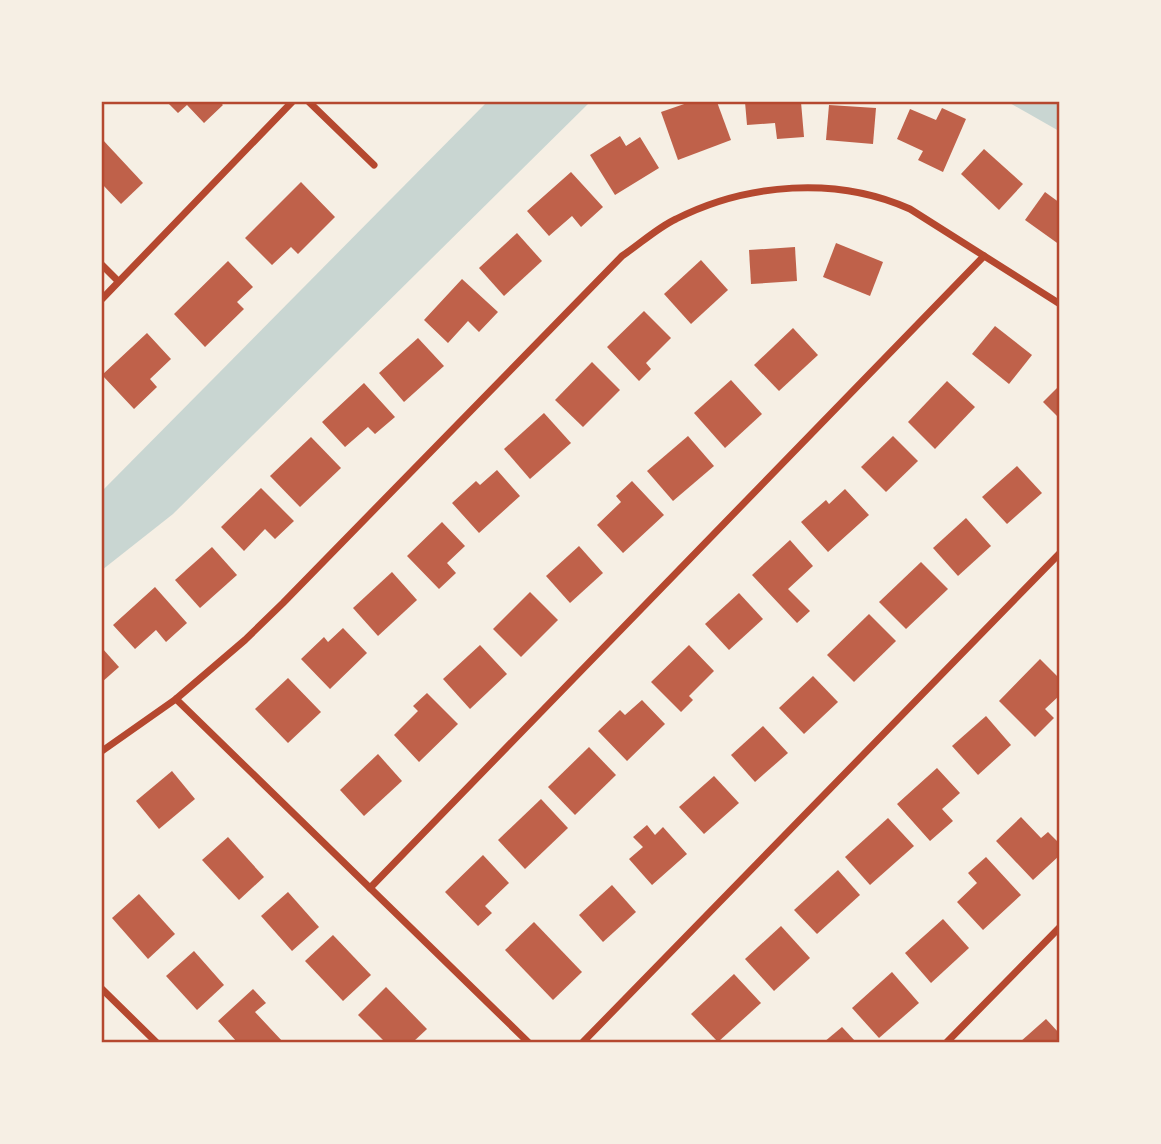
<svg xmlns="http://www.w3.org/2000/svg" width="1161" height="1144" font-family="'Zilla Slab',serif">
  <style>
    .water { fill: #c9d6d2 }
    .building { fill: #bf614a }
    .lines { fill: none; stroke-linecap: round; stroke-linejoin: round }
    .minor { stroke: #b5482f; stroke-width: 7 }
    .neatline { fill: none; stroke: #b5482f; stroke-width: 2.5 }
  </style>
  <rect width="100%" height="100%" fill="#f6efe4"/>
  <g class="water">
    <path d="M487,102H590L173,514L102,570V491Z"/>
    <path d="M1008,102H1059V131Z"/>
  </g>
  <g class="building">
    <path d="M167,102H220L223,105L204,123L187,105L178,113Z"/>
    <path d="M690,102H717L731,140L678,160L661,112Z"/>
    <path d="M745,102H801L804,137L777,139L775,123L747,125Z"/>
    <path d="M829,105L876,108L873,144L826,140Z"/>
    <path d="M942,108L966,119L943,172L918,160L923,151L897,139L910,109L936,120Z"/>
    <path d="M620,136L626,146L640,137L659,168L615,195L590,155Z"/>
    <path d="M102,139L143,183L121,204L102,184Z"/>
    <path d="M984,149L1023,184L999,210L961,174Z"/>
    <path d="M571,172L603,207L581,227L572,216L549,236L527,211Z"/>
    <path d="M301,182L335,217L298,254L291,247L272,265L245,238Z"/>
    <path d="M1045,192L1060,203V245L1025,220Z"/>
    <path d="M517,233L542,261L504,296L479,268Z"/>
    <path d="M836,243L883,262L870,296L823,277Z"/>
    <path d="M795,247L797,281L751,284L749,250Z"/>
    <path d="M701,260L728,290L691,324L664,294Z"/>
    <path d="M228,261L253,287L237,302L244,309L205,347L174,314Z"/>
    <path d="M462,279L498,312L479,332L468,321L448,343L424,320Z"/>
    <path d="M644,311L671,338L646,363L651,369L639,381L607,347Z"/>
    <path d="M995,326L1032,355L1009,384L972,354Z"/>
    <path d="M793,328L818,355L779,391L754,365Z"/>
    <path d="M147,333L171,359L150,379L157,387L134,409L102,375Z"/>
    <path d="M418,338L444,366L404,402L379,373Z"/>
    <path d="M592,362L620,390L583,427L555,400Z"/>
    <path d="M731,380L762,414L725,448L694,413Z"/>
    <path d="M947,381L975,407L935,449L908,422Z"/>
    <path d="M364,383L395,417L375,434L368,427L345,447L322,422Z"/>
    <path d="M1060,385V419L1043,402Z"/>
    <path d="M544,413L571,443L530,479L504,449Z"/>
    <path d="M688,436L714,466L673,501L647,471Z"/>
    <path d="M893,436L918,461L886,492L861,467Z"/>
    <path d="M311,437L341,468L300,507L270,476Z"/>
    <path d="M1017,466L1042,493L1007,524L982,497Z"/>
    <path d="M497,470L520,496L479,533L452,503L476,481L480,485Z"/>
    <path d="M632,481L664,515L623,553L597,525L621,502L616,496Z"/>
    <path d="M261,488L294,521L275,539L265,529L244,551L221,527Z"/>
    <path d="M845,489L869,515L828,552L801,522L826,500L829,504Z"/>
    <path d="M966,518L991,546L958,576L933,548Z"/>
    <path d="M442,522L465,546L447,563L456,573L439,589L407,556Z"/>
    <path d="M790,540L813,566L788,589L810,611L797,623L752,575Z"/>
    <path d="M579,546L603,573L570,603L546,576Z"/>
    <path d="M212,547L237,575L200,608L175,580Z"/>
    <path d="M921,562L948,589L906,629L879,602Z"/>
    <path d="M392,572L417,600L378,636L353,608Z"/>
    <path d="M155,587L187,623L166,642L156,630L135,649L113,625Z"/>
    <path d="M530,592L558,620L521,657L493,629Z"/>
    <path d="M739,593L763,619L729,650L705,624Z"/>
    <path d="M869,614L896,641L854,682L827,655Z"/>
    <path d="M343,628L367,653L330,689L301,659L324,637L328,642Z"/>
    <path d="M480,645L507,674L470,709L443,679Z"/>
    <path d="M689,645L714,671L689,696L693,700L681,712L651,682Z"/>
    <path d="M102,648L119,667L102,682Z"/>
    <path d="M1040,659L1060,679V695L1045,709L1054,718L1035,737L999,701Z"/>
    <path d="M813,676L838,702L804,734L779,708Z"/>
    <path d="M288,678L321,712L288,743L255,709Z"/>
    <path d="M427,693L458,724L419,762L394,735L418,711L413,706Z"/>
    <path d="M642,700L665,724L627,761L598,731L620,710L625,715Z"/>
    <path d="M986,716L1011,745L978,775L952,746Z"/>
    <path d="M763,726L788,753L755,782L731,755Z"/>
    <path d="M589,747L616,775L575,815L548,787Z"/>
    <path d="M378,754L402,781L364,816L340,790Z"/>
    <path d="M937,768L960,793L942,809L953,821L930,841L897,804Z"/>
    <path d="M172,771L195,799L159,829L136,801Z"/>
    <path d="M714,776L739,803L704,834L679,807Z"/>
    <path d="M541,799L568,828L525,869L498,840Z"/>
    <path d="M1021,817L1041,838L1048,832L1060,844V855L1033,880L996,841Z"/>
    <path d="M888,818L914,846L870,885L845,857Z"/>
    <path d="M647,825L655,835L663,827L687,854L652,885L629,859L643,847L633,837Z"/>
    <path d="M228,837L264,877L239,900L202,860Z"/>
    <path d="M483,855L509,883L485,906L492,913L478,926L445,892Z"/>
    <path d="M986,857L1021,895L983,930L957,902L977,883L968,873Z"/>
    <path d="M838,870L860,895L817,934L794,910Z"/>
    <path d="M612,885L636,912L603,942L579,915Z"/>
    <path d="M288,892L319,927L292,951L261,916Z"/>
    <path d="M139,894L175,934L148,959L112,918Z"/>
    <path d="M943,919L969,948L931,983L905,953Z"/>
    <path d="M534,922L582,972L553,1000L505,950Z"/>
    <path d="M781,926L810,958L774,991L745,959Z"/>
    <path d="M333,935L371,975L343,1001L305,961Z"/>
    <path d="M194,951L224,985L197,1010L166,976Z"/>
    <path d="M892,972L919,1003L879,1038L852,1008Z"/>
    <path d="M734,974L761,1003L718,1042L691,1014Z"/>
    <path d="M386,987L427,1029L413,1042H385L358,1015Z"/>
    <path d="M253,989L266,1003L255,1012L283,1042H237L218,1021Z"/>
    <path d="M1046,1019L1060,1034V1042H1020Z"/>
    <path d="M842,1027L856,1042H824Z"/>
  </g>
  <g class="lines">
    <g class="minor">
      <path d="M309,102L374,165"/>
      <path d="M102,265L118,281"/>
      <path d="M102,299L292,102"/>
      <path d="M176,699L528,1042"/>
      <path d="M102,751L176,699L245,640L283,603L622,256C640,244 657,228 676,219C747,183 837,176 910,209L1060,304"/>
      <path d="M370,888L984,256"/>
      <path d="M102,989L156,1042"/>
      <path d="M583,1042L1060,553"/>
      <path d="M947,1042L1060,927"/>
    </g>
  </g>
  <rect width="1161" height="1144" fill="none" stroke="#f6efe4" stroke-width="206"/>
  <rect x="103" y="103" width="955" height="938" class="neatline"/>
</svg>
